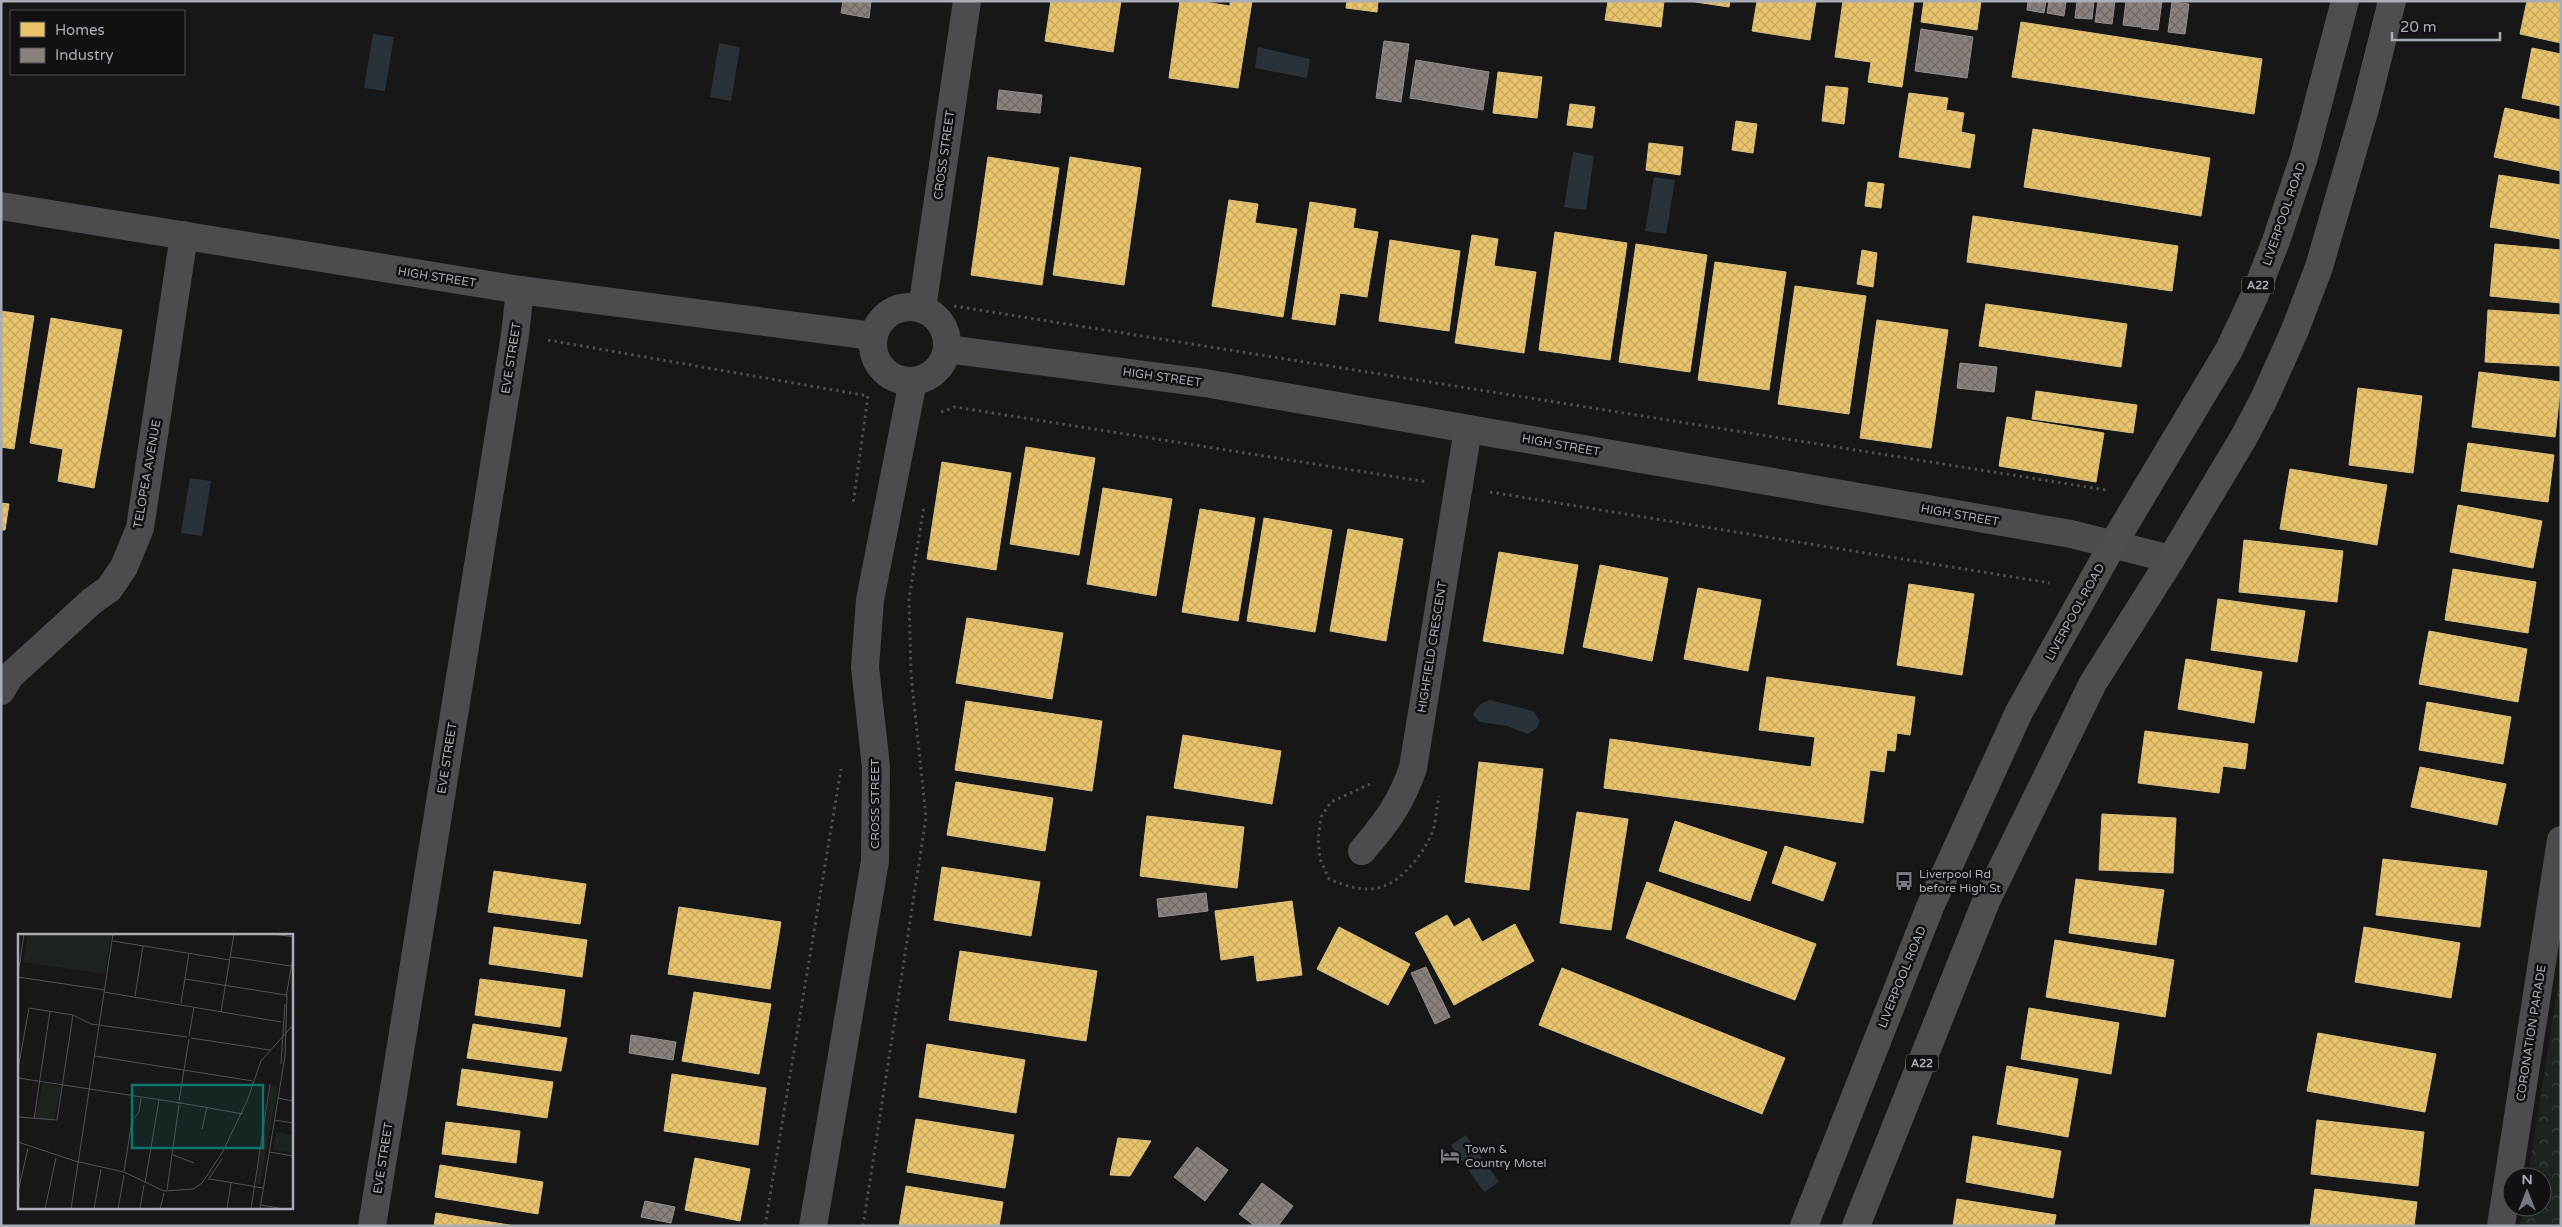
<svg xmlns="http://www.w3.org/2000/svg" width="2562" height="1227" font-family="'Varela Round',sans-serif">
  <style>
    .forest { fill: url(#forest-crowns) }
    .water { fill: #2a3239 }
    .homes { fill: url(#homes-cross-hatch); stroke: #d6bd81 }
    .industry { fill: url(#industry-cross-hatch); stroke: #938e8e }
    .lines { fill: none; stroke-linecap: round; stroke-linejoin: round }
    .path { stroke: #4d4e52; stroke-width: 3; stroke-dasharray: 2.5 4; stroke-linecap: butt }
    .street { stroke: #4b4c50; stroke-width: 28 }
    .highway { stroke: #4e4e51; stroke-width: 28 }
    .labels { text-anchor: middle; stroke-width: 5; stroke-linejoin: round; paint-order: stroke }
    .shield { fill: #111113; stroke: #7b7e86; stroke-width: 1 }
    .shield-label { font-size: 11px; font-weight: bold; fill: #a8adb8 }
    .street-label { font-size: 12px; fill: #a8adb8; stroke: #111113 }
    .poi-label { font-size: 12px; fill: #a8adb8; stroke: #111113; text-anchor: start }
    .inset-road { fill: none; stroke: #515357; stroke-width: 1 }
    .view { fill: #0f766e; fill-opacity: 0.15; stroke: #0f766e; stroke-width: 2.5 }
    .inset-edge { fill: none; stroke: #a8adb8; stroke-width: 2.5 }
  </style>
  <defs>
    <pattern id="forest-crowns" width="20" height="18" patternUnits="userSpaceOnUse" patternTransform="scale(1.25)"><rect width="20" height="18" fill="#1d241e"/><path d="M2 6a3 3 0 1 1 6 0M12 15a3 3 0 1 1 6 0" fill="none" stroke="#3b413d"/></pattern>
    <pattern id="homes-cross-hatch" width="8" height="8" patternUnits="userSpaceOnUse" patternTransform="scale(1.25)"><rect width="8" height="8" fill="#e9c46a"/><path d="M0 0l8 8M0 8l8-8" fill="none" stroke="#c4a760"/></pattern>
    <pattern id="industry-cross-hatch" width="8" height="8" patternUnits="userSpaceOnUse" patternTransform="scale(1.25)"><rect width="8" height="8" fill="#8a817c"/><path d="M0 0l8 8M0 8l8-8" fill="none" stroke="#706a67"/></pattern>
  </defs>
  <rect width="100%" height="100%" fill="#171717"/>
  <path class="forest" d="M2561,967V1226H2520L2523,1207H2542V1177H2528Z"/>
  <g class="water">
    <path d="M373,34L394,37L385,91L364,88Z"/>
    <path d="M719,43L740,47L731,101L710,97Z"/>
    <path d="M1258,47L1310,59L1307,78L1255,68Z"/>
    <path d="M1573,152L1594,156L1586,210L1564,207Z"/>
    <path d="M1654,177L1675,180L1666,234L1645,231Z"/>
    <path d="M190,478L211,481L202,536L181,533Z"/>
    <path d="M1490,700L1533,711L1540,721L1537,728L1528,734L1507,726L1480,722L1473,715C1477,706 1481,703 1490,700Z"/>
    <path d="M1466,1135L1499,1182L1484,1192L1451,1145Z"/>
  </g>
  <g class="homes">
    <path d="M1051,1H1121L1113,52L1045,41Z"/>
    <path d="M1180,1H1198L1230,6V1H1252L1238,88L1169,78Z"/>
    <path d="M1347,1H1378L1377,12L1346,8Z"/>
    <path d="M1608,1H1664L1661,27L1605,20Z"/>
    <path d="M1689,1H1730L1729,7Z"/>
    <path d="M1757,1H1816L1810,40L1752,31Z"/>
    <path d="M1843,1H1914L1902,87L1868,82L1871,62L1835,57Z"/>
    <path d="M1924,1H1981L1977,30L1921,22Z"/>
    <path d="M2527,1H2561V43L2520,34Z"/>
    <path d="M2021,22L2262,59L2254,114L2012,77Z"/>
    <path d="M2532,48L2561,54V106L2522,98Z"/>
    <path d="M1498,72L1542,77L1537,118L1493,113Z"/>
    <path d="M1826,86L1848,88L1844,124L1822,121Z"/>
    <path d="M1909,93L1948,98L1946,110L1964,113L1961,132L1975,135L1970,168L1899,157Z"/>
    <path d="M1570,104L1595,107L1592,128L1567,125Z"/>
    <path d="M2505,108L2561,120V171L2494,157Z"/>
    <path d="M1736,121L1757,124L1753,153L1732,150Z"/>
    <path d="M2033,129L2210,158L2201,216L2024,187Z"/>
    <path d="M1649,143L1683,147L1680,175L1646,170Z"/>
    <path d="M988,157L1059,168L1042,285L971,275Z"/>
    <path d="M1070,157L1141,168L1124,285L1053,275Z"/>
    <path d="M2499,175L2561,185V239L2490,227Z"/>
    <path d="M1868,182L1884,184L1881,208L1865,206Z"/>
    <path d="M1229,200L1258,204L1255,223L1297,229L1283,317L1212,306Z"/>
    <path d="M1310,202L1356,209L1353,228L1378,232L1367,297L1340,293L1335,325L1292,319Z"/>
    <path d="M1973,216L2178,246L2172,291L1967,262Z"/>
    <path d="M1555,232L1627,243L1610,360L1539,350Z"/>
    <path d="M1472,235L1498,239L1494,266L1536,272L1524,353L1455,343Z"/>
    <path d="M1390,240L1460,251L1449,331L1379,321Z"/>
    <path d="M1636,244L1707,255L1690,372L1619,362Z"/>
    <path d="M2495,244L2561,250V303L2490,296Z"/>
    <path d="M1862,250L1877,253L1873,287L1857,284Z"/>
    <path d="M1715,262L1786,272L1769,390L1698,380Z"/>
    <path d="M1795,286L1866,296L1849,414L1778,404Z"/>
    <path d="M1986,304L2127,324L2121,367L1979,346Z"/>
    <path d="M2488,310L2561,315V366L2485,362Z"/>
    <path d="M1,311L34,316L14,449L1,447Z"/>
    <path d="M51,318L122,330L94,488L58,481L63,449L30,443Z"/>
    <path d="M1877,320L1948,330L1931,448L1860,438Z"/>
    <path d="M2479,372L2561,382L2555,437L2472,427Z"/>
    <path d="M2358,388L2422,396L2413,473L2349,465Z"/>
    <path d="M2036,391L2137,405L2133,433L2032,419Z"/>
    <path d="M2007,417L2104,433L2096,482L1999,466Z"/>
    <path d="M2468,443L2554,455L2548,502L2461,491Z"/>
    <path d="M1026,447L1095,458L1079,555L1010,544Z"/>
    <path d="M942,462L1011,473L996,570L927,559Z"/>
    <path d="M2290,469L2387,485L2377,545L2280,529Z"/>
    <path d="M1103,488L1172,499L1156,596L1087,584Z"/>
    <path d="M1,503L9,504L5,530H1Z"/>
    <path d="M2458,505L2542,521L2533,568L2450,552Z"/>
    <path d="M1200,509L1255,518L1238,621L1182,612Z"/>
    <path d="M1264,518L1332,530L1315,632L1247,621Z"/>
    <path d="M1348,529L1403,539L1386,641L1330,631Z"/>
    <path d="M2244,540L2343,551L2337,602L2239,592Z"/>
    <path d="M1499,552L1578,565L1563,654L1483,641Z"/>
    <path d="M1600,565L1668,578L1652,661L1583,647Z"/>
    <path d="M2453,569L2536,582L2528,633L2445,620Z"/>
    <path d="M1909,584L1974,594L1962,675L1897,665Z"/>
    <path d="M1698,588L1761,600L1748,671L1684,659Z"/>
    <path d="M2218,599L2305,611L2297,662L2211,650Z"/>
    <path d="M967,618L1063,633L1052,699L956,683Z"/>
    <path d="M2429,631L2527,649L2518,702L2419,684Z"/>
    <path d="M2186,659L2262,672L2254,723L2178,709Z"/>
    <path d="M1767,677L1915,697L1910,735L1897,733L1895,751L1887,750L1884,772L1870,770L1863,823L1604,788L1610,739L1811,767L1815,737L1759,730Z"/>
    <path d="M966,701L1102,721L1092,791L955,770Z"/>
    <path d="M2427,702L2511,717L2503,764L2419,750Z"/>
    <path d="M2145,731L2248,744L2245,769L2223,766L2219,793L2138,783Z"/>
    <path d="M1183,735L1281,751L1272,804L1174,788Z"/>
    <path d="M1479,762L1543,769L1529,890L1465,882Z"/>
    <path d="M2420,767L2506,784L2497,825L2411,807Z"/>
    <path d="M956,782L1053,798L1045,851L947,835Z"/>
    <path d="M1577,812L1628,819L1611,930L1560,923Z"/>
    <path d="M2102,814L2176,818L2173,873L2099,870Z"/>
    <path d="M1147,816L1244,827L1237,888L1140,876Z"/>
    <path d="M1675,821L1767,852L1750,901L1659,871Z"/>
    <path d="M1785,846L1836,863L1823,901L1772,883Z"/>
    <path d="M2383,859L2487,871L2480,927L2376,915Z"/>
    <path d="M942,867L1040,882L1031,936L934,920Z"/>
    <path d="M494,871L586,884L580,924L488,912Z"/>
    <path d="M2076,879L2164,890L2156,945L2069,933Z"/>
    <path d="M1647,882L1816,944L1795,1000L1626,938Z"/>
    <path d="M1292,901L1302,975L1257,981L1254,955L1221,960L1215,911Z"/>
    <path d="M679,907L781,922L770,989L668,974Z"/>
    <path d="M1447,915L1454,927L1469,918L1482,942L1515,924L1534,961L1454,1005L1415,933Z"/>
    <path d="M494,927L587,940L582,977L489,964Z"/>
    <path d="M1339,927L1410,964L1388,1005L1317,969Z"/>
    <path d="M2364,927L2460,943L2451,998L2355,982Z"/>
    <path d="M2055,940L2174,960L2165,1017L2046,997Z"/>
    <path d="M960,951L1097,971L1086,1041L949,1020Z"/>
    <path d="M1562,968L1785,1058L1762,1114L1539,1025Z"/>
    <path d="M480,979L565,990L560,1027L475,1015Z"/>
    <path d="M694,992L771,1004L759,1074L682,1061Z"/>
    <path d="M2029,1008L2119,1023L2111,1074L2021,1059Z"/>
    <path d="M473,1024L567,1038L561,1071L467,1058Z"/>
    <path d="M2318,1033L2436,1054L2425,1112L2307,1091Z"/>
    <path d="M927,1044L1025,1060L1016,1113L919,1097Z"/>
    <path d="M2007,1066L2078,1079L2068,1137L1997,1124Z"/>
    <path d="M462,1069L553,1082L547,1118L457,1105Z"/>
    <path d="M672,1074L766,1088L758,1145L664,1131Z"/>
    <path d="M916,1119L1014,1135L1005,1188L907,1172Z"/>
    <path d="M2317,1120L2424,1132L2418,1186L2311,1174Z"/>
    <path d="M446,1122L520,1131L516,1163L442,1154Z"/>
    <path d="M1973,1136L2061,1151L2053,1198L1966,1182Z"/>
    <path d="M1118,1138L1151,1141L1130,1176L1110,1175Z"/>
    <path d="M695,1158L750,1169L740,1221L685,1210Z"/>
    <path d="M440,1165L543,1182L538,1214L435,1197Z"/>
    <path d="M906,1186L1003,1202L999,1226H899Z"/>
    <path d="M2315,1189L2417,1202L2414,1226H2310Z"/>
    <path d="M1957,1199L2056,1215L2054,1226H1953Z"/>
    <path d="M436,1213L515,1226H434Z"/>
  </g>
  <g class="industry">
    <path d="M843,1H871L869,18L841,13Z"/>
    <path d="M2028,1H2046L2044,13L2027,10Z"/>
    <path d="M2049,1H2066L2064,16L2047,13Z"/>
    <path d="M2077,1H2094L2092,19L2075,18Z"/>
    <path d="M2098,1H2115L2112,24L2095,22Z"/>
    <path d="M2126,1H2144L2140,27L2123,25Z"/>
    <path d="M2145,1H2162L2158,30L2141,28Z"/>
    <path d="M2172,2L2189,4L2185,34L2168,32Z"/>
    <path d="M1921,29L1973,37L1967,78L1915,71Z"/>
    <path d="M1384,41L1409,44L1401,102L1376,98Z"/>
    <path d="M1416,60L1489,72L1483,110L1410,98Z"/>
    <path d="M999,90L1042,95L1040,113L997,109Z"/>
    <path d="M1960,363L1997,367L1994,392L1957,388Z"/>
    <path d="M1206,893L1208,911L1159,917L1157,899Z"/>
    <path d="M1426,967L1450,1017L1435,1024L1411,973Z"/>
    <path d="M631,1035L676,1042L673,1060L629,1053Z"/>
    <path d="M1197,1147L1228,1170L1205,1201L1174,1177Z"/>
    <path d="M1262,1183L1293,1206L1278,1226H1255L1239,1214Z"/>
    <path d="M645,1201L675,1207L671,1223L641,1217Z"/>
  </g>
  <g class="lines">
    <g class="path">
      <path d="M954,306L2106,490"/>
      <path d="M548,340L868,396L853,504"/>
      <path d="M941,412L955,407L1428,482"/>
      <path d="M1490,492L2050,583"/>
      <path d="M1370,784L1331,802L1321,817L1318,839L1320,859L1329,879C1366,895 1388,894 1415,861C1423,851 1430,840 1434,827C1436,817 1437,807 1439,796"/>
      <path d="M765,1226L841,769"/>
      <path d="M863,1226L926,818L911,674L909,599L924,506"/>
    </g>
    <g class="street">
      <path d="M1,206L520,290L873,336"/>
      <circle cx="910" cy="344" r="37"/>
      <path d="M922,309L967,1"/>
      <path d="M947,349L1205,383L2071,534L2171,559"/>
      <path d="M1,691L10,676L92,601L109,589L124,567L140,528L184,235"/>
      <path d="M1362,851C1386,823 1401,803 1413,768L1468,429"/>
      <path d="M372,1226L515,335L520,290"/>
      <path d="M813,1226L875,861L876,767L865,667L870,600L913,381"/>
      <path d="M2501,1226L2561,840"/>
    </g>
    <g class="highway">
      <path d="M1804,1226L1930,907L2019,712L2113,544L2229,350L2254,297L2276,241L2304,157L2345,1"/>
      <path d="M1856,1226L1987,899L2093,683L2171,559L2244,437L2264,399L2295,330L2319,267L2366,105L2392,1"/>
    </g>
  </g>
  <defs>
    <g id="bus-bare" transform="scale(1.5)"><path d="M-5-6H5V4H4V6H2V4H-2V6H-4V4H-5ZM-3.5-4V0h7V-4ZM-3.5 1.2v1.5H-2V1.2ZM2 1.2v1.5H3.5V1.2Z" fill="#757880" stroke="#111113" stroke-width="2.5" paint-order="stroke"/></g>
    <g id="hotel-bare" transform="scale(1.5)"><path d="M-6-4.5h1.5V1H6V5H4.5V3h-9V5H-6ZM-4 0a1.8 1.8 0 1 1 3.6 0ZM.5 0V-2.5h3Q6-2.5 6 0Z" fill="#757880" stroke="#111113" stroke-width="2.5" paint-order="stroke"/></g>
  </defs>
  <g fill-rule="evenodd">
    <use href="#bus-bare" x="1904" y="881"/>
    <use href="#hotel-bare" x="1450" y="1156"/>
  </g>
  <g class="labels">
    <g class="shield">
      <rect x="2242" y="276.5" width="32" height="17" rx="4"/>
      <rect x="1906" y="1054.5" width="32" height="17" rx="4"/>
    </g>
    <g class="shield-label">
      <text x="2258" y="289">A22</text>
      <text x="1922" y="1067">A22</text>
    </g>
    <g class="street-label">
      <text transform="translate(944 155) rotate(-82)" y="4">CROSS STREET</text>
      <text transform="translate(2284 214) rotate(-71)" y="4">LIVERPOOL ROAD</text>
      <text transform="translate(437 277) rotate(9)" y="4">HIGH STREET</text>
      <text transform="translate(511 358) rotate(-81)" y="4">EVE STREET</text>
      <text transform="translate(1162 377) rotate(8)" y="4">HIGH STREET</text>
      <text transform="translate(1561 445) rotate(10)" y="4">HIGH STREET</text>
      <text transform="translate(147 474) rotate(-80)" y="4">TELOPEA AVENUE</text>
      <text transform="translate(1960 515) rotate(10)" y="4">HIGH STREET</text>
      <text transform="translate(2075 612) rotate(-61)" y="4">LIVERPOOL ROAD</text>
      <text transform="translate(1432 647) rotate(-81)" y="4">HIGHFIELD CRESCENT</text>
      <text transform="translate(447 758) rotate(-81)" y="4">EVE STREET</text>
      <text transform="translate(875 804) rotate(-90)" y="4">CROSS STREET</text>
      <text transform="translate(1902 977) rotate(-68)" y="4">LIVERPOOL ROAD</text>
      <text transform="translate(2531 1033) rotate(-81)" y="4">CORONATION PARADE</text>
      <text transform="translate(383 1158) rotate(-81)" y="4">EVE STREET</text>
    </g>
    <g class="poi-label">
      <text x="1919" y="878">Liverpool Rd<tspan x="1919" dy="14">before High St</tspan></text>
      <text x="1465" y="1153">Town &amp;<tspan x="1465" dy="14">Country Motel</tspan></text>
    </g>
  </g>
  <g transform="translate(18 934)">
    <rect width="275" height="275" fill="#171717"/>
    <path d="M10,0H93L87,40L5,28ZM25,149L43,153L36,187L19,185L17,181ZM253,151L260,152L242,250L238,249Z" fill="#1d241e"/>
    <path d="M258,198L275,201V219L255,216Z" fill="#1d241e"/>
    <path d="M19,0H36L30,22L14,16ZM52,0L68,4L69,16L61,28L45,23Z" fill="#1d241e"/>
    <path class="inset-road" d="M256,0L275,3M95,7L212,26M213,23L273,32M0,41L6,0M0,43L87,56M167,45L268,61M86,58L263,88M117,62L125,12M268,63L275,23M163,69L171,19M203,78L216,0M171,102L176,73M173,104L252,116M77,122L235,147M263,130L267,70M0,135L11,74L55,81L73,90L169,103M0,144L163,169H159M260,164L275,167M161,167L171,105M163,169L225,180M0,183L39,186L55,81M16,185L32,77M256,186L275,189M184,195L189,173M0,208L57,227L106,238L146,257L175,255L184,249L204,219L229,167L243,127L275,91M251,218L275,222M155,221L176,229M106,237L114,187L121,178L123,164M192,245L245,254M190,246L204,225M127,249L141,166M149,256L161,171M0,258L10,214M243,271L266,275M27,275L38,224M53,275L95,0M76,275L83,235M100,275L106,241M122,275L126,251M142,275L146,259M209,275L213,249M233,275L252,150M242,275L267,122L269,61"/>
    <path class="view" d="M114,151H245V214H114Z"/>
    <rect width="275" height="275" class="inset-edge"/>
  </g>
  <rect width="2562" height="1227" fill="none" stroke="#a8adb8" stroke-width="5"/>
  <rect x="10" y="10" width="175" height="65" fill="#111113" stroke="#4d4f55"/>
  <rect x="20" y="22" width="25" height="15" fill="#e9c46a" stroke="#4d4f55"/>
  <text x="55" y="35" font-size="15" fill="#a8adb8">Homes</text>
  <rect x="20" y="48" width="25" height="15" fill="#8a817c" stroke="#4d4f55"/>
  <text x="55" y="60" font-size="15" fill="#a8adb8">Industry</text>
  <g transform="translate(2527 1192)"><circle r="24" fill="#111113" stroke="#4d4f55"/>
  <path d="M0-4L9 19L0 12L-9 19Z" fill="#757880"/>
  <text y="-8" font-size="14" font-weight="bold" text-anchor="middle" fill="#a8adb8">N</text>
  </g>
  <path d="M2392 32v8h108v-8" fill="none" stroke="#a8adb8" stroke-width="2.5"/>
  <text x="2400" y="32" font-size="15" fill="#a8adb8" stroke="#111113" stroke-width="4" paint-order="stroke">20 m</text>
</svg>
